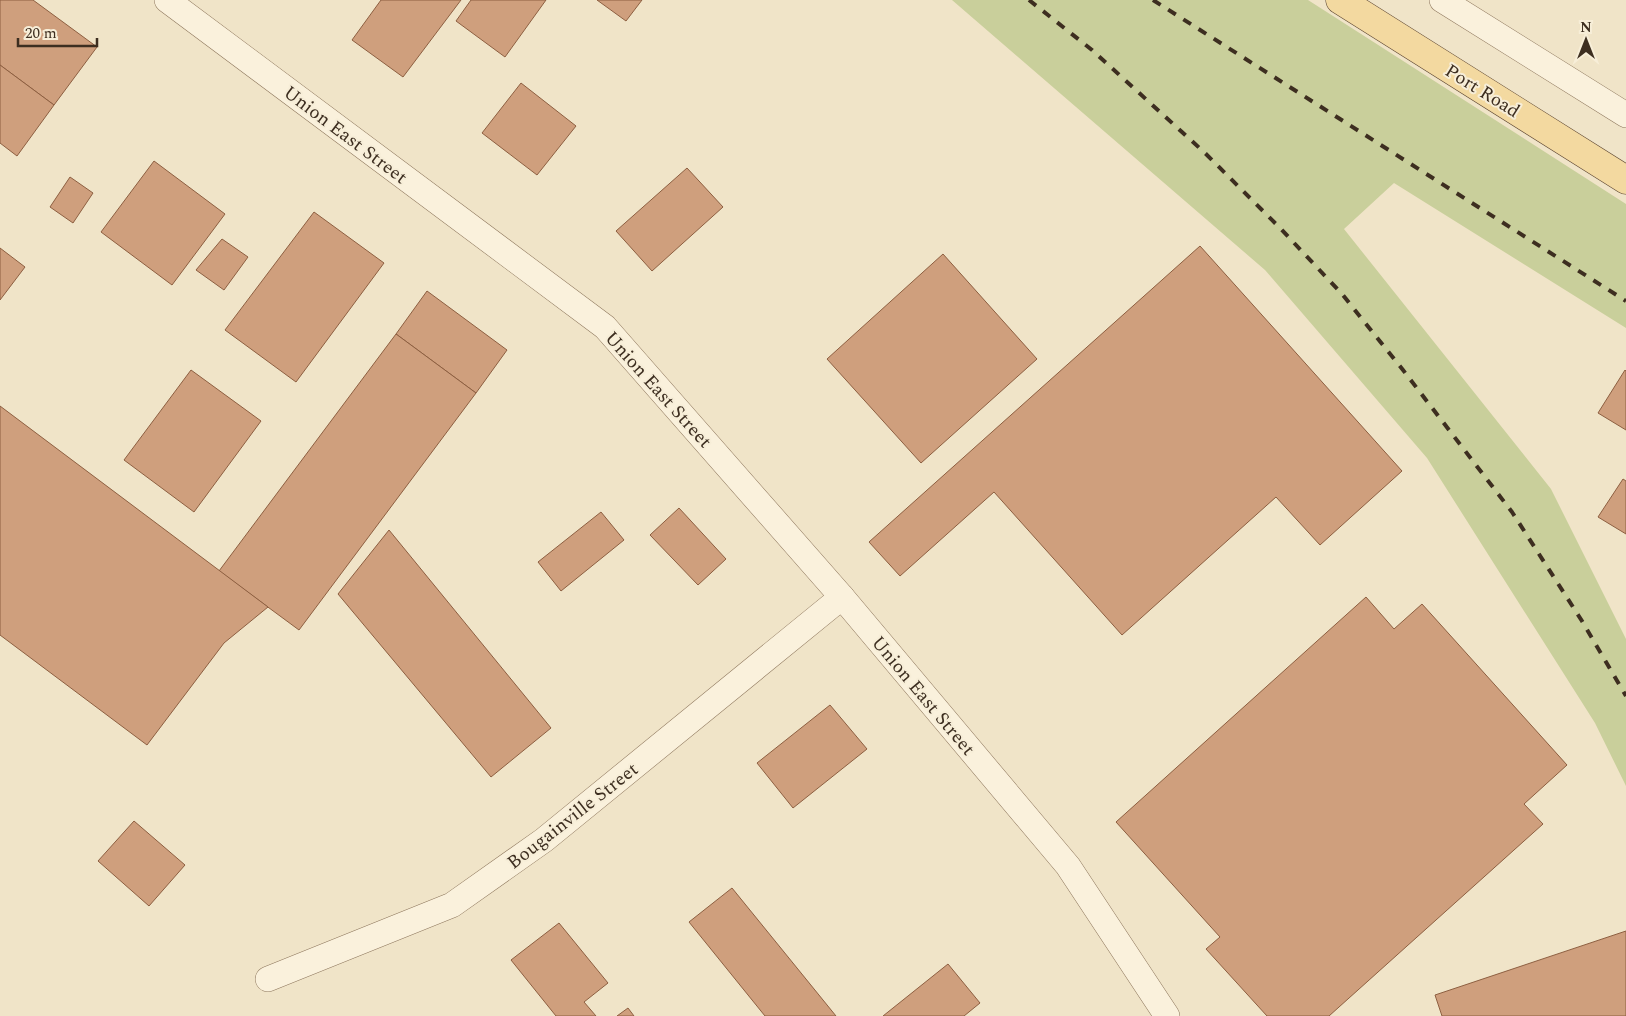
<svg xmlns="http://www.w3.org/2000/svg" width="1626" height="1016" font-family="Spectral,serif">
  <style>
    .green { fill: #c9cf9b }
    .building { fill: #cf9f7d; stroke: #8d5f41 }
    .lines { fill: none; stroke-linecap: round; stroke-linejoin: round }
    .minor-casing { stroke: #8d765c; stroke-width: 26 }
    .major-casing { stroke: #5b4430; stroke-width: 29 }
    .minor { stroke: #faf1dc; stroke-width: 25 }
    .major { stroke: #f3d9a0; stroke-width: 28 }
    .rail { stroke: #3d2e20; stroke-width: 4; stroke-dasharray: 9 9; stroke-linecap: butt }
    .labels { text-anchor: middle; stroke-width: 4; stroke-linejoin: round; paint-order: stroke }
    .street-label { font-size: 19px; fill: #3d2e20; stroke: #f7eed8 }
  </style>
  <rect width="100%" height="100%" fill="#f0e4c8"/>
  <path class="green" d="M952,0H1308L1626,204V328L1394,183L1344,229L1551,489L1626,639V786L1595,723L1427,458L1265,270Z"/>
  <g class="building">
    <path d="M0,0H33L97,47L54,105L0,65Z"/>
    <path d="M381,0H461L403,77L352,40Z"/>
    <path d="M471,0H546L505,57L456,21Z"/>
    <path d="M597,0H642L626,21Z"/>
    <path d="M0,65L54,105L17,156L0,143Z"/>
    <path d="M521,83L576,126L537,175L482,133Z"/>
    <path d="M154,161L225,214L172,285L101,232Z"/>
    <path d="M687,168L723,207L652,271L616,231Z"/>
    <path d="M70,177L93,193L73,223L50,207Z"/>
    <path d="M314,212L384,263L296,382L225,330Z"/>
    <path d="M222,239L248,257L224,290L196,270Z"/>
    <path d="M1200,246L1402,471L1320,545L1276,497L1122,635L994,492L900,576L869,542Z"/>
    <path d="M0,248L25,267L0,300Z"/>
    <path d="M943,254L1037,359L921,463L827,359Z"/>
    <path d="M427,291L507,350L476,393L396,334Z"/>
    <path d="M396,334L476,393L299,630L219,571Z"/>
    <path d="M191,370L261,421L194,512L124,460Z"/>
    <path d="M1625,370L1626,371V430L1598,413Z"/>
    <path d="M0,406L268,607L224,643L147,745L0,635Z"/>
    <path d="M1623,479L1626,481V534L1598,517Z"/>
    <path d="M679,508L726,559L698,585L650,535Z"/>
    <path d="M601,512L624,540L561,591L538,562Z"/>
    <path d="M389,530L551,728L491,777L338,594Z"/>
    <path d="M1366,597L1394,629L1422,604L1567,765L1524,804L1543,824L1329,1016H1267L1206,949L1220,937L1116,822Z"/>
    <path d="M830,705L867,749L793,808L757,763Z"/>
    <path d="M134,821L185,865L149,906L98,861Z"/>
    <path d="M732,888L836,1016H765L689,922Z"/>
    <path d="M559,923L608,983L584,1002L596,1016H556L511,960Z"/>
    <path d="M1626,931V1016H1442L1435,995Z"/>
    <path d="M948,964L980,1003L964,1016H883Z"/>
    <path d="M628,1008L634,1016H617Z"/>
  </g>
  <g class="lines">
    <g class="minor-casing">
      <g id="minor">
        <path d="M167,0L605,327L842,597L1068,866L1167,1016"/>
        <path d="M1442,0L1626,115"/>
        <path d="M268,979L452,905L544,840L842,597"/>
      </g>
    </g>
    <g class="major-casing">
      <path id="major" d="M1340,0L1626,180"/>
    </g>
    <use href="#minor" class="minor"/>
    <use href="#major" class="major"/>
    <g class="rail">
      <path d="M1029,0L1092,50L1205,153L1281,229L1342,294L1403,370L1512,512L1582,621L1626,696"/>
      <path d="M1153,0L1626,301"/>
    </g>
  </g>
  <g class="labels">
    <g class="street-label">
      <text transform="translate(1483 90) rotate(32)" y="7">Port Road</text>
      <text transform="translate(346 134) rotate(37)" y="7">Union East Street</text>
      <text transform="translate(659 389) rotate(48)" y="7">Union East Street</text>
      <text transform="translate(924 695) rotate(50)" y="7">Union East Street</text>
      <text transform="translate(572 815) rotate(-38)" y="7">Bougainville Street</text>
    </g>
  </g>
  <g transform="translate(1586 40)" stroke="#f7eed8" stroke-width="4" paint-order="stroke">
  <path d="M0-4L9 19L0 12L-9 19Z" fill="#3d2e20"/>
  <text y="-8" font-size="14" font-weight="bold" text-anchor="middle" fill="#3d2e20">N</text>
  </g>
  <path d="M18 38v8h79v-8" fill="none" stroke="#3d2e20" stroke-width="2.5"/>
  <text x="25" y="38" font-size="15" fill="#3d2e20" stroke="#f7eed8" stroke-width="4" paint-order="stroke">20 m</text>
</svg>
